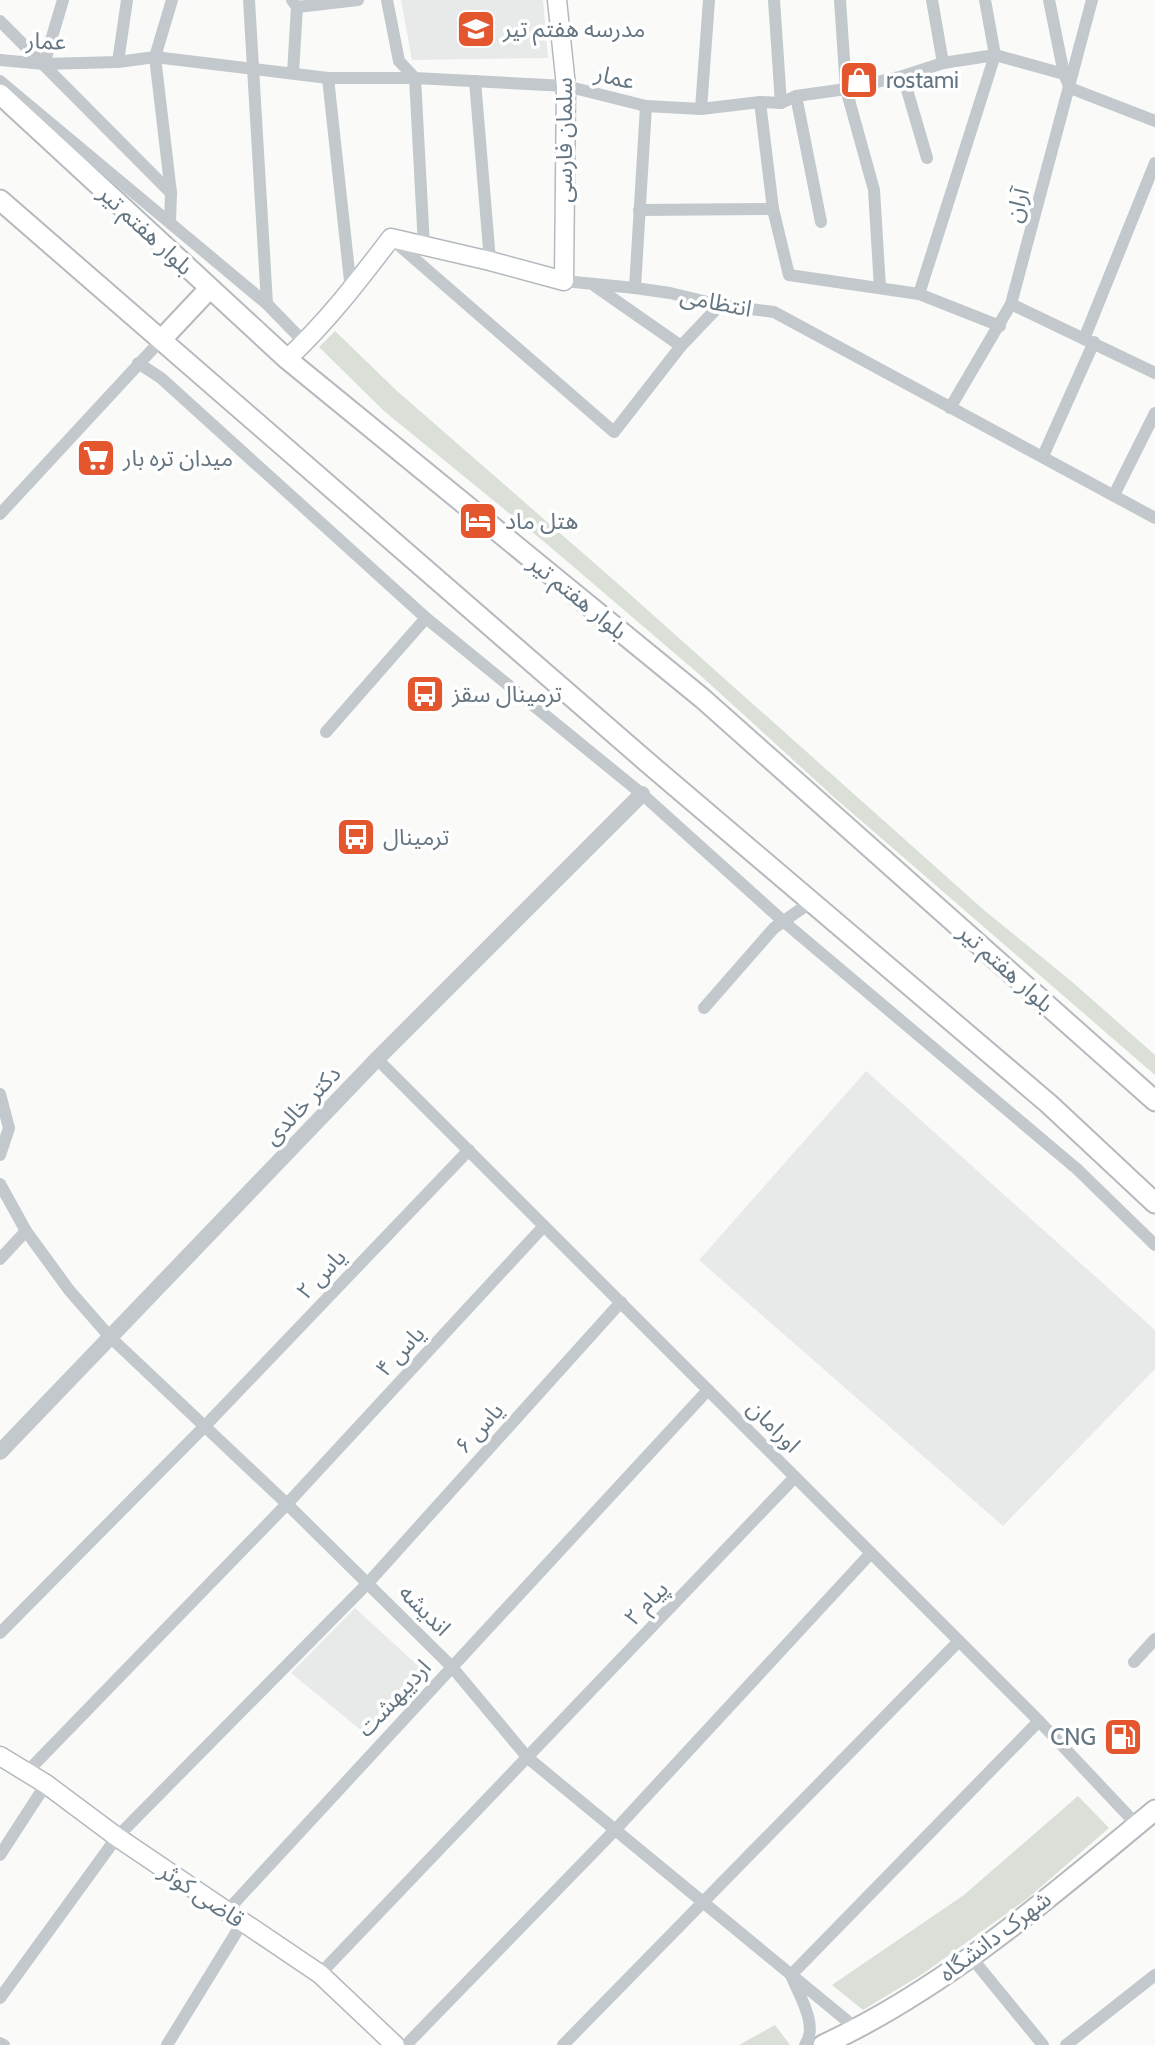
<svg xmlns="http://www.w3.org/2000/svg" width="1155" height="2045" font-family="Cabin,'Noto Sans Arabic',sans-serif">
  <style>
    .built { fill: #e8e9e9 }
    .green { fill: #dadfd7 }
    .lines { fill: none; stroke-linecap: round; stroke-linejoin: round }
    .secondary-casing { stroke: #b3babf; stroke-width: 21 }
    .primary-casing { stroke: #b5babe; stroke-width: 23 }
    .minor { stroke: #c3c8cc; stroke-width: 12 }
    .tertiary { stroke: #c3c8cc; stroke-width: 16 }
    .secondary { stroke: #fff; stroke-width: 18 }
    .primary { stroke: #fff; stroke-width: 19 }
    .labels { text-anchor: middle; stroke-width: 7; stroke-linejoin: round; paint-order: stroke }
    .poi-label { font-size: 23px; fill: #657683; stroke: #fff; text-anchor: start }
    .street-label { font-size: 23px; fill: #657683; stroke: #fff }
  </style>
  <rect width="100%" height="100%" fill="#fafaf8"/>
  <g class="built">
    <path d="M401,0H543L548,58L412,60Z"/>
    <path d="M866,1071L1155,1330V1369L1003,1526L699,1260Z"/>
    <path d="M355,1608L427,1674L367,1735L291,1673Z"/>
  </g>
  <g class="green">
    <path d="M335,331L397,391L624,589L985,911L1070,980L1155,1055V1075L836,799L700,675L548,545L384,411L319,347Z"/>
    <path d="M1078,1796L1109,1828L1028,1898L924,1973L863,2010L832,1985L964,1895Z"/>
    <path d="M775,2025L790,2045H739Z"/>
  </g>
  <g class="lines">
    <g class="secondary-casing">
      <g id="secondary">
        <path d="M287,359C326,323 359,280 391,238L490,261L564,281L566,86L557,0"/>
        <path d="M0,1756L46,1784L117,1837L320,1974L395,2045"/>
      </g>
    </g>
    <g class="primary-casing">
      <g id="primary">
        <path d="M0,94L287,359L702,698L1155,1101"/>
        <path d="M0,200L647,762L1049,1104L1155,1203"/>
        <path d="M162,339L209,289"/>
        <path d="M823,2045C946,1988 1051,1896 1155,1810"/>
      </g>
    </g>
    <g class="minor">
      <path d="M249,0L267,304"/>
      <path d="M292,0L297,7L293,73"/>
      <path d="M387,0L399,61L415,78L424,246"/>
      <path d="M774,0L781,103"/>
      <path d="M840,0L846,89L874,190L880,288"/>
      <path d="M932,0L943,63"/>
      <path d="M1049,0L1064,74"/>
      <path d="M297,7L358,0"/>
      <path d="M0,21L171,193"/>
      <path d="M0,60L44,64L118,62L155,57L328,78H415L566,86L646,106L701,109L760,102L781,103L796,96L846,89L903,76L943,63L995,55L1064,74L1070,88L1155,121"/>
      <path d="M118,62L127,0"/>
      <path d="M44,64L63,0"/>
      <path d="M903,76L927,158"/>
      <path d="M328,78L351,290"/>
      <path d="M0,81L267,304L305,343"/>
      <path d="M475,81L490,261"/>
      <path d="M796,96L821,222"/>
      <path d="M760,102L773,209L789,275L919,294L1000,326"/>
      <path d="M701,109L709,0"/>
      <path d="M639,210L773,209"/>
      <path d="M170,222L171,193L155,57L172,0"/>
      <path d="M394,241L614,432L681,346L720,305"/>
      <path d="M564,281L635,288L670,293L720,305L774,312L1155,518"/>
      <path d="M595,286L681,346"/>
      <path d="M635,288L646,106"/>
      <path d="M919,294L995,55L985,0"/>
      <path d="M1011,304L1155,373"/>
      <path d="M1084,339L1155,163"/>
      <path d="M138,363L161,378L426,618L642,794L783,921L1077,1169L1155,1245"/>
      <path d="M950,408L1011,304L1092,0"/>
      <path d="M1043,456L1094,342"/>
      <path d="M1114,495L1155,413"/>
      <path d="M0,514L162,339"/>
      <path d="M326,732L426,618"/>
      <path d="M704,1008L774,928L811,902"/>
      <path d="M377,1059L1039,1721L1137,1825"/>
      <path d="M0,1094L9,1128L0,1155"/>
      <path d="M0,1184L26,1231L69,1290L110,1337L287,1504L452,1667L528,1758L857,2029"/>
      <path d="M0,1259L26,1231"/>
      <path d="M0,1633L204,1427L469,1150"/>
      <path d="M1134,1662L1155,1639"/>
      <path d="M26,1773L287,1504L544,1226"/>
      <path d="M0,1855L46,1784"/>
      <path d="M226,1912L708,1390"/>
      <path d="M971,1957L1043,2045"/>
      <path d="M320,1974L795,1477"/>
      <path d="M0,1998L117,1837L368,1583L621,1302"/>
      <path d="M0,2043L4,2045"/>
      <path d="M167,2045L242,1923"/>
      <path d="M406,2045L616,1829L871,1553"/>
      <path d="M563,2045L959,1641"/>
      <path d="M805,2045C819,2026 799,1995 791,1975L1039,1721"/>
      <path d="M1066,2045L1155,1975"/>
    </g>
    <path class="tertiary" d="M0,1452L377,1059L642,794"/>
    <use href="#secondary" class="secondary"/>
    <use href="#primary" class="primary"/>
  </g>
  <defs>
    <g id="school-square" transform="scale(2.0125)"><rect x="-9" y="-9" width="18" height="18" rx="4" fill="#e4572e" stroke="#fff"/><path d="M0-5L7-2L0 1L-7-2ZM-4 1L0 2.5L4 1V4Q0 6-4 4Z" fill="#fff"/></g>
    <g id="shop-square" transform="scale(2.0125)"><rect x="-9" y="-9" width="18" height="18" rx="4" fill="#e4572e" stroke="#fff"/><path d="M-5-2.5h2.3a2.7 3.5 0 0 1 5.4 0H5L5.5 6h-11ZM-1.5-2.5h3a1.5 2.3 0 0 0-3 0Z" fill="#fff"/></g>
    <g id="supermarket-square" transform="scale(2.0125)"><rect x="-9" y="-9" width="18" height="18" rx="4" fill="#e4572e" stroke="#fff"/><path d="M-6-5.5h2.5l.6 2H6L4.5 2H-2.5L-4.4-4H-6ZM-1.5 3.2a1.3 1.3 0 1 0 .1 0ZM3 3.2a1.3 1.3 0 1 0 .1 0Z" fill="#fff"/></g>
    <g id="hotel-square" transform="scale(2.0125)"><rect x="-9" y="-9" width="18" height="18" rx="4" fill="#e4572e" stroke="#fff"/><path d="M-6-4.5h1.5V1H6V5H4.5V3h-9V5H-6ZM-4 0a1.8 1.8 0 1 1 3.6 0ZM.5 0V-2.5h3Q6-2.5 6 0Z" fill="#fff"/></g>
    <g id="bus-square" transform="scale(2.0125)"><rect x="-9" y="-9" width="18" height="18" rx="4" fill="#e4572e" stroke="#fff"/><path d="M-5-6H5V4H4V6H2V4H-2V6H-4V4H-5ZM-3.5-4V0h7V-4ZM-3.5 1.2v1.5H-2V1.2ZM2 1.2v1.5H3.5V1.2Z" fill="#fff"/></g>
    <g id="fuel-square" transform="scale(2.0125)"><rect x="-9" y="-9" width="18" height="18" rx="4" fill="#e4572e" stroke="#fff"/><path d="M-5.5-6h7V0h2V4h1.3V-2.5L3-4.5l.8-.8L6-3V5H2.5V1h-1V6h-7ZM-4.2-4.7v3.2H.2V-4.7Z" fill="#fff"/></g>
  </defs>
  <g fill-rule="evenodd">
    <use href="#school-square" x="476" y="29"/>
    <use href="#shop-square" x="859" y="80"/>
    <use href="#supermarket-square" x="96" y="458"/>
    <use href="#hotel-square" x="478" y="521"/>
    <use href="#bus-square" x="425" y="694"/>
    <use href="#bus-square" x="356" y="837"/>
    <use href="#fuel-square" x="1123" y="1737"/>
  </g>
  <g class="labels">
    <g class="poi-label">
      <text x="503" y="37">مدرسه هفتم تیر</text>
      <text x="886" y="88">rostami</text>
      <text x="123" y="466">میدان تره بار</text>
      <text x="505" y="529">هتل ماد</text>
      <text x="452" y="702">ترمینال سقز</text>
      <text x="383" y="845">ترمینال</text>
      <text x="1096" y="1745" text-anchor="end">CNG</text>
    </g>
    <g class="street-label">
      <text transform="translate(46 41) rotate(2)" y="8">عمار</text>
      <text transform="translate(615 77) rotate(14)" y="8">عمار</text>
      <text transform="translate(564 140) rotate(-90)" y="8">سلمان فارسی</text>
      <text transform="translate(1017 205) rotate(-75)" y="8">آران</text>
      <text transform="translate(146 230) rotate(43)" y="8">بلوار هفتم تیر</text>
      <text transform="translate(716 302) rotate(11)" y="8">انتظامی</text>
      <text transform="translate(578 597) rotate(39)" y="8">بلوار هفتم تیر</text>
      <text transform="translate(1006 968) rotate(42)" y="8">بلوار هفتم تیر</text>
      <text transform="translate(302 1105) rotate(-46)" y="8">دکتر خالدی</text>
      <text transform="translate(321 1274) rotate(-46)" y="8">یاس ۲</text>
      <text transform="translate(400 1351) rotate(-47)" y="8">یاس ۴</text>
      <text transform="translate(774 1426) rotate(45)" y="8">اورامان</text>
      <text transform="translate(479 1428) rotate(-48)" y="8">یاس ۶</text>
      <text transform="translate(646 1603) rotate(-46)" y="8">پیام ۲</text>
      <text transform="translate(425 1610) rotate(45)" y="8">اندیشه</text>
      <text transform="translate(394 1698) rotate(-47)" y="8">اردیبهشت</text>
      <text transform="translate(202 1895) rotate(34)" y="8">قاضی کوثر</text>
      <text transform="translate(995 1936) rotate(-37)" y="8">شهرک دانشگاه</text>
    </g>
  </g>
</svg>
